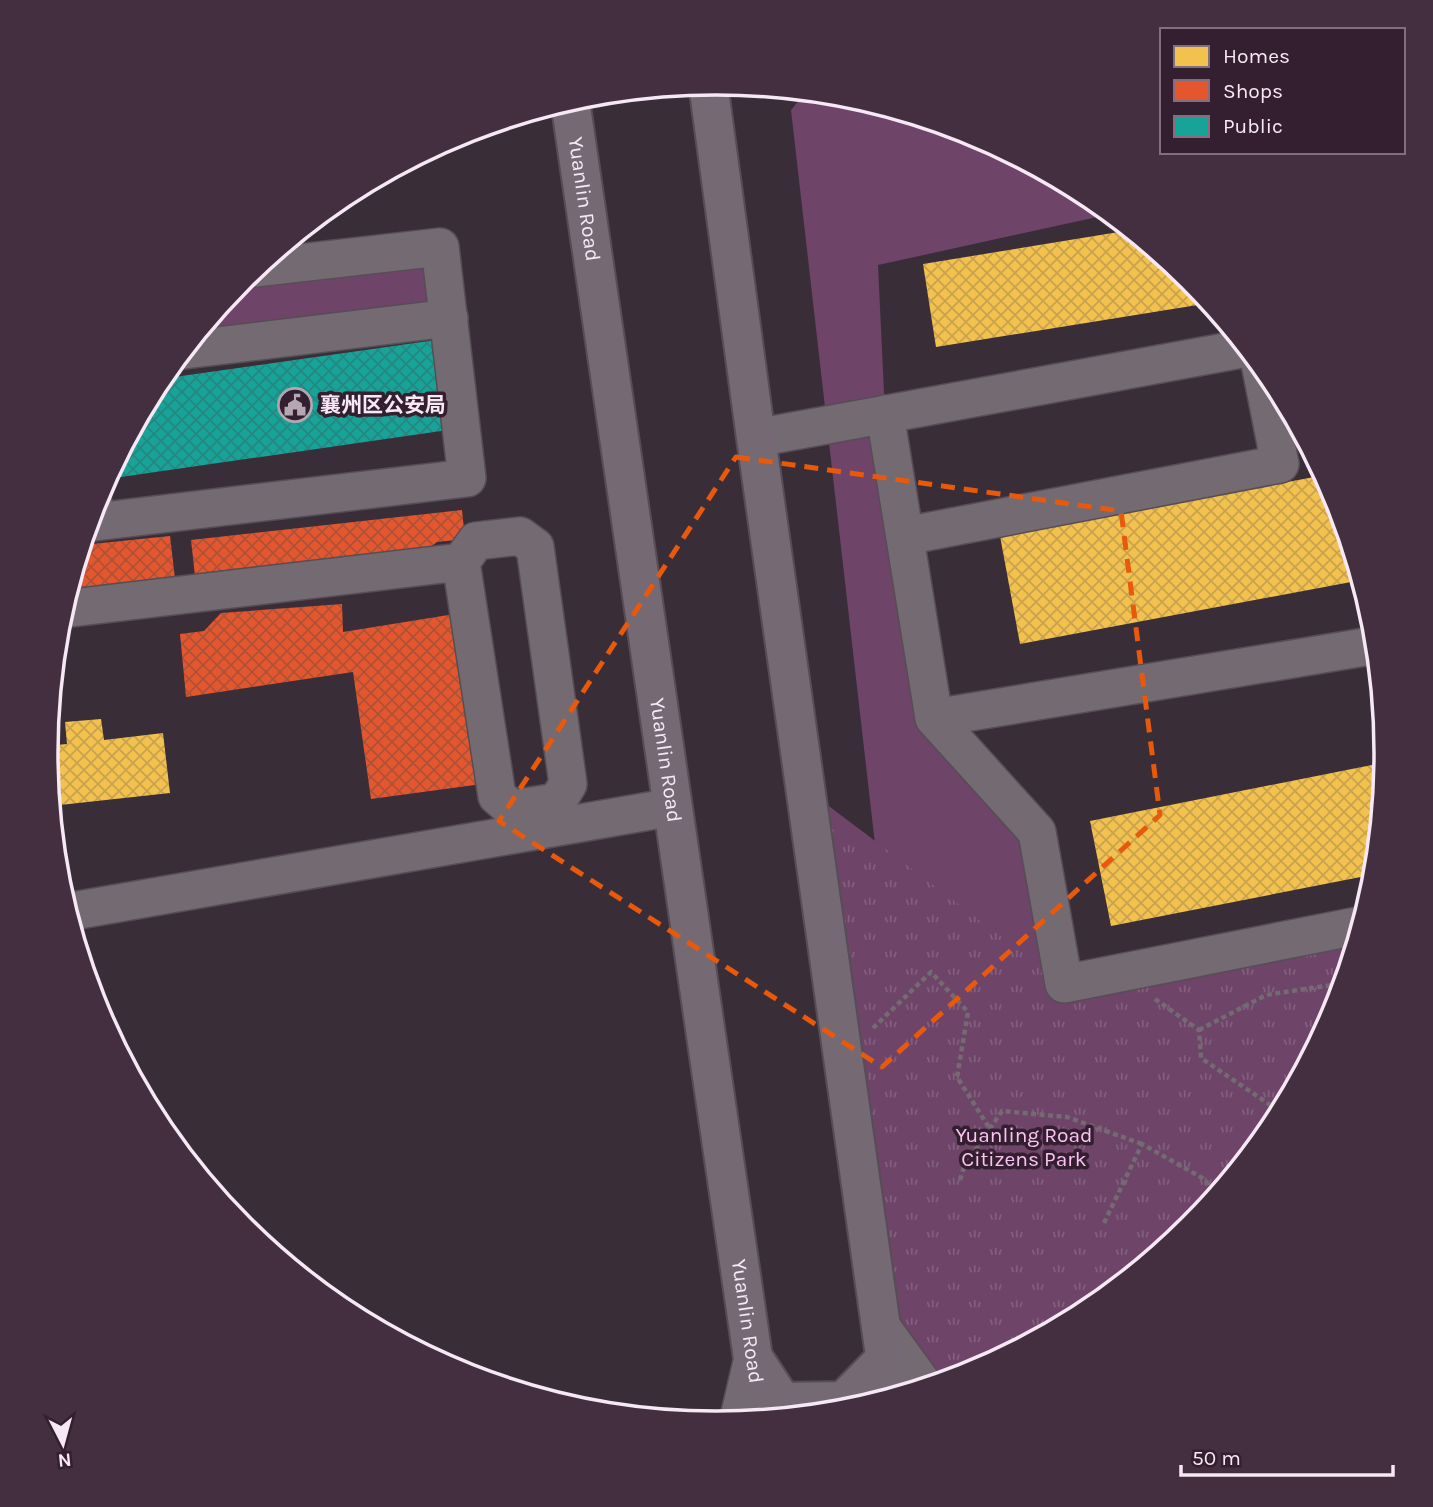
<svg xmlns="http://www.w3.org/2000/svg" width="1433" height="1507" font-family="Karla,'Noto Sans SC',sans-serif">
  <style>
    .grass { fill: #6e4468 }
    .park { fill: url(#park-tufts) }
    .homes { fill: url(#homes-cross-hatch) }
    .shops { fill: url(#shops-cross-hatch) }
    .public { fill: url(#public-cross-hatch) }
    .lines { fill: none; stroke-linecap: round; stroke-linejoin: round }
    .minor-casing { stroke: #564d55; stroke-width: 40 }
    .major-casing { stroke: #564d55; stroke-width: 42 }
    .path { stroke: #746a72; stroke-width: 4.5; stroke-dasharray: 5 3.5; stroke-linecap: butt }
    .minor { stroke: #746a72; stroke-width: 37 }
    .major { stroke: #756a74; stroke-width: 38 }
    .marked { fill: none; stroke: #e8590c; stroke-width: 5; stroke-dasharray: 14 9; stroke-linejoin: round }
    .labels { text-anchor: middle; stroke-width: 7; stroke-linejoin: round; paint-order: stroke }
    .street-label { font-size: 21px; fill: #f6e8f4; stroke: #331f30 }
    .poi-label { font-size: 21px; font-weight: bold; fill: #f6e8f4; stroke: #331f30; text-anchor: start }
    .park-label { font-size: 21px; fill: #fbc3f2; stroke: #331f30 }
    .rim { fill: none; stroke: #f6e8f4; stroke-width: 3.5 }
  </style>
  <defs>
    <pattern id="park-tufts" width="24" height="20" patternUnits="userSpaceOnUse" patternTransform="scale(1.75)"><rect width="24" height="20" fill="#6e4468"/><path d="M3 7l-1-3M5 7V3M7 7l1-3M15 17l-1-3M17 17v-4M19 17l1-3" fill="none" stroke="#835f7e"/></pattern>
    <pattern id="homes-cross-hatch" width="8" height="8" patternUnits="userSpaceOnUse" patternTransform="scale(1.75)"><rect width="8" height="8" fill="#f2c14e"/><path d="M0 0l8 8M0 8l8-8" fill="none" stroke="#c8a24d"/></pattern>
    <pattern id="shops-cross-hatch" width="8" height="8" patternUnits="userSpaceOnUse" patternTransform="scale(1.75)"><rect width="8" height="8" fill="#e4572e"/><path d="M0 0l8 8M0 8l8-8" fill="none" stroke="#ae5137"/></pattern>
    <pattern id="public-cross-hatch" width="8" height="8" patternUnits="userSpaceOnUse" patternTransform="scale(1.75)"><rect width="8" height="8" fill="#17a398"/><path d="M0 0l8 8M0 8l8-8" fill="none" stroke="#268780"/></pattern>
  </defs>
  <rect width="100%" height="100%" fill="#392e38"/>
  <g class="grass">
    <path d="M807,91L848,95L974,134L1090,196L1111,214L878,265L885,414L934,718L1030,824L1064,984L1336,1011L1274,1127L1191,1228L1089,1312L922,1255L791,110Z"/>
    <path d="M440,247L449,318L184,350L242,279Z"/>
  </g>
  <path class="park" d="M805,788L1064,984L1362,925L1336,1011L1274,1127L1191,1228L1089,1312L973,1374L926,1388L881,1326Z"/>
  <g class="homes">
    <path d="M1131,230L1191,279L1210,303L936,347L923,264Z"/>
    <path d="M1325,475L1335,493L1351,582L1020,644L1000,536Z"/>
    <path d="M101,719L104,740L163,733L170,793L51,806L46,746L67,744L65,722Z"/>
    <path d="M1387,762L1376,874L1111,926L1090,821Z"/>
  </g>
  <g class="shops">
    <path d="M462,510L465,539L437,542L411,562L196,585L191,540Z"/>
    <path d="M170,536L176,587L66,598L82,545Z"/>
    <path d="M342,604L343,632L461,613L482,784L371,799L353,672L186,697L180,634L204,631L221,613Z"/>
  </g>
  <path class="public" d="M436,340L448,430L114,478L112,467L160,379Z"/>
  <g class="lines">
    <g class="minor-casing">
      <g id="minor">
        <path d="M184,350L449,318"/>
        <path d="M885,414L934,718L1037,832L1064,984L1362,925"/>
        <path d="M756,438L1247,348"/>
        <path d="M94,506L95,522L467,478L440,247L255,268"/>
        <path d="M905,536L1280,464L1260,363"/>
        <path d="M63,609L461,562L476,541L520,536L535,547L568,784L557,802L512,809L497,796L461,562"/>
        <path d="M934,718L1377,645"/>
        <path d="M67,912L673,807"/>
        <path d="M881,1326L926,1388"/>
        <path d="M738,1422L752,1362"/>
      </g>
    </g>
    <g class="major-casing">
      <g id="major">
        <path d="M708,83L756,438L891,1398"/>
        <path id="s1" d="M570,100L762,1420"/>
        <path d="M756,1362L782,1402L844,1401L885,1359"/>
      </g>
    </g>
    <g class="path">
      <path d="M1155,999L1199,1030L1201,1058L1282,1113"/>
      <path d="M873,1028L931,972L968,1012L957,1077L990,1129"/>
      <path d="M1199,1030L1266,995L1345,983"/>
      <path d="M960,1180L964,1167L1002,1111L1067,1117L1142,1144"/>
      <path d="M1104,1223L1142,1144L1206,1180L1212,1203"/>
    </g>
    <use href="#minor" class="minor"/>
    <use href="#major" class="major"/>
  </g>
  <path class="marked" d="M736,457L1121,511L1160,815L882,1067L499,821Z"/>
  <defs>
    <g id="civic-ring" transform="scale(1.75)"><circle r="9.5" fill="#331f30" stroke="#b4a7b2" stroke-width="1.5"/><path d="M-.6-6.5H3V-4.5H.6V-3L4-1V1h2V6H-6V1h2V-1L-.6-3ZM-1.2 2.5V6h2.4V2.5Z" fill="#b4a7b2"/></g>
  </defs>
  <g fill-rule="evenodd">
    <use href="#civic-ring" x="295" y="405"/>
  </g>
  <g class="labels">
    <g class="street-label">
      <text dy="7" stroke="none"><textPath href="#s1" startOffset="100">Yuanlin Road</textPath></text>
      <text dy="7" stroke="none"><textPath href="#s1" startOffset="667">Yuanlin Road</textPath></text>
      <text dy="7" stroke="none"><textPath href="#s1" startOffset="1234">Yuanlin Road</textPath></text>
    </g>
    <g class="poi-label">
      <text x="320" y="412">襄州区公安局</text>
    </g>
    <g class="park-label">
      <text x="1024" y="1142">Yuanling Road<tspan x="1024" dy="24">Citizens Park</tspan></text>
    </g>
  </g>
  <path d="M0 0H1433V1507H0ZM58 753a658 658 0 1 1 1316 0a658 658 0 1 1-1316 0Z" fill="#432f40" fill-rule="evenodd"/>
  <path class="rim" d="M58 753a658 658 0 1 1 1316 0a658 658 0 1 1-1316 0Z"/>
  <rect x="1160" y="28" width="245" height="126" fill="#331f30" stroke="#816f7e" stroke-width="2"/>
  <rect x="1174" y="46" width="35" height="21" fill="#f2c14e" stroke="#816f7e" stroke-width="2"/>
  <text x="1223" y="63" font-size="21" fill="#f6e8f4">Homes</text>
  <rect x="1174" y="80" width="35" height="21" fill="#e4572e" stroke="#816f7e" stroke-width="2"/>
  <text x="1223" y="98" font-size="21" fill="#f6e8f4">Shops</text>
  <rect x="1174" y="116" width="35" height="21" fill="#17a398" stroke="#816f7e" stroke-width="2"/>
  <text x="1223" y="133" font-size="21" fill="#f6e8f4">Public</text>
  <g transform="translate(63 1444) rotate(174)" stroke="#331f30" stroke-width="5" paint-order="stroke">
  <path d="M0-5L12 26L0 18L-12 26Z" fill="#f6e8f4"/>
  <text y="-10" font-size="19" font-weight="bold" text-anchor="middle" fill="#f6e8f4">N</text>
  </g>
  <path d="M1181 1465v10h212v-10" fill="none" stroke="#f6e8f4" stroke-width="3.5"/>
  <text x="1192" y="1465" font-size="21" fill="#f6e8f4" stroke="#331f30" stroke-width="5" paint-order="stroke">50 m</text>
</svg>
